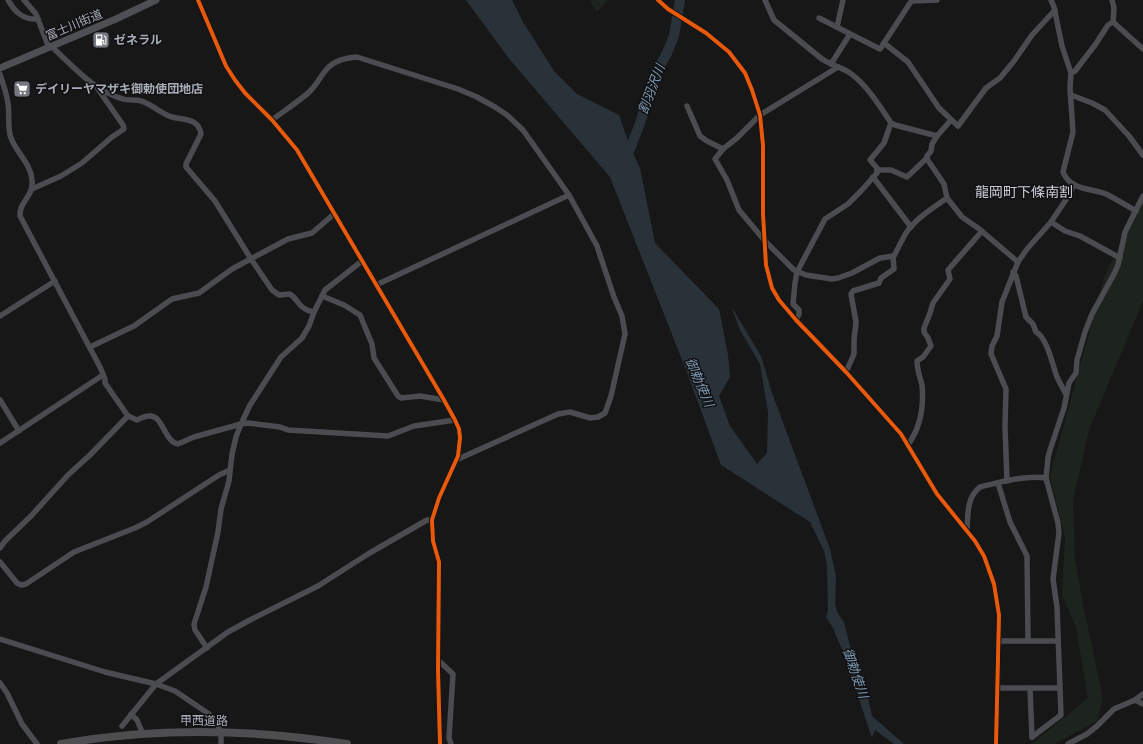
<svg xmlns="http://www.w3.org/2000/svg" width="1143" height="744" font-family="Montserrat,'Noto Sans JP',sans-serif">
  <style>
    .green { fill: #1d241e }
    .water { fill: #2a3239 }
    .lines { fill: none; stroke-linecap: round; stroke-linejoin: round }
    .river { stroke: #2a3239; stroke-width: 10 }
    .minor { stroke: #4b4c50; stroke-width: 5.5 }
    .major { stroke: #4d4f52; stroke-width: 7 }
    .highway { stroke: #4e4e51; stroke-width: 8 }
    .cycleway-casing { stroke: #111113; stroke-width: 6 }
    .cycleway { stroke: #e8590c; stroke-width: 4 }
    .labels { text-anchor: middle; stroke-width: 3; stroke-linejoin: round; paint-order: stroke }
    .street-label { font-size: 12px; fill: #a8adb8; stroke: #111113 }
    .poi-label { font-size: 12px; font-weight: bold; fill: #a8adb8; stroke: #111113; text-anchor: start }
    .water-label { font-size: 13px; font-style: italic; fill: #7f9bb3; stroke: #111113 }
    .quarter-label { font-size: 14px; fill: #c9ccd4; stroke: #111113 }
  </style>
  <rect width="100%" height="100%" fill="#171717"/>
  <g class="green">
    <path d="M589,0H608L597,12Z"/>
    <path d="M1143,201V301L1089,430L1073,501L1075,561L1084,609L1103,699L1097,721L1054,744H1032L1088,698L1076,626L1062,596L1065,537L1050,476L1105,275Z"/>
  </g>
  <path class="water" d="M466,0H512L523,22L554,71L577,94L619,115L630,147L640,168L655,243L719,309L728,355L730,377L719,396L730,426L757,464L767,453L768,412L760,364L740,330L731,306L761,356L772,393L830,549L836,576L835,604L837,612L844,622L850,646L866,688L872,716L904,744H894L875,730L872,738L844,654L833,628L826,617L828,611L827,565L824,551L810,522L721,465L688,375L610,177L511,61Z"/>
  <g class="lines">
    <path class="river" d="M626,159L639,126L657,71L667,53L674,36L680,0"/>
    <g class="minor">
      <path d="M8,0C15,12 23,20 38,19"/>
      <path d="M24,0L36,14L49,48"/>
      <path d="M198,0L226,66L235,80L245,93L272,120L297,150L444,400L455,420L459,429L460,438L458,456L439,498L432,520L433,541L439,562L438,670L440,744"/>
      <path d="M658,0L668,9L706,33L729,52L745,73L752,90L760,115L763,145V214L766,265L772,288L779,300L796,320L846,372L901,434L937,494L975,541L984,556L994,584L999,615L996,744"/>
      <path d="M765,0L774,20L822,59C831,65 841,67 850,73C866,84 880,106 891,123L895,125L937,136"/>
      <path d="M1051,0L1054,7L1062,46L1071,73L1070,88L1073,132L1063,172C1071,191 1091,188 1106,194C1116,199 1126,205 1136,211"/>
      <path d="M1112,0L1114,8L1113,22L1143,49"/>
      <path d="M912,1L937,0"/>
      <path d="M819,18L880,49L912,0"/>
      <path d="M837,27L843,0"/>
      <path d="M884,43L908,62L939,108L958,126L986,88L1000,78L1014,61L1032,35L1055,10"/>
      <path d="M52,47C73,66 94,91 123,99C129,101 136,99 141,101C152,104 161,114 172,117C183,120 199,118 201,134L186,164V167L215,201L251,259L272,290L279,295C282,295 286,294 289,294C297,296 298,310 314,312"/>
      <path d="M831,64L850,34"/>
      <path d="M838,67L760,115L737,138L723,149L715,159L727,180L739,210L765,241L794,270L806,275L832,279L838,278L852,273L880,258L894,256C898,248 902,240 906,233C916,218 933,208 947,198"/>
      <path d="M1071,73L1075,71L1095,45L1108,25L1113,22"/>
      <path d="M0,74C3,84 7,94 8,104C10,115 7,128 11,138C16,152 31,164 32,180C34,197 19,201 20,216L100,367L105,379V383L128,416L137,420C141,418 145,416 149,416C163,414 164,442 178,444L194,437L241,424L248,423L280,427L288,430L388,436L414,426L455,420"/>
      <path d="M1071,95L1092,103L1105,110L1129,136L1143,155"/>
      <path d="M687,106L700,136L707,141L723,149"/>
      <path d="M272,120C284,111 296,103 307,94C316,87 319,78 326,70C334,60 346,58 357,57L458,89L477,97L495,107L507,115L523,130L569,195L597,246L614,297L622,316L625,334L611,396L605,413L598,417L590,418L570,412L558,414L456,460"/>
      <path d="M951,120L937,136L932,144L931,151L927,156V159L944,184L947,198L962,217L978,228L1018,262"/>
      <path d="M877,170H891L907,177L927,158"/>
      <path d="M873,177L911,227"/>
      <path d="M32,189L61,176L82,163L112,137L124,129L123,125L98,89"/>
      <path d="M1051,222L1065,231L1080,236L1120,258"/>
      <path d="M1013,272L1016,276L1026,317L1033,324L1036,332C1047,337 1053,367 1057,377C1060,383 1063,389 1066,394"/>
      <path d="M376,285L569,195"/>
      <path d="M322,296L344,305L360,315L372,344L374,358L398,396L401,398L420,396L444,400"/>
      <path d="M0,316L55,281"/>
      <path d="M796,320L799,314V310L793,304L795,283L797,272L825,219L848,204L861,191L877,173V168L870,160L884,143L891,123"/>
      <path d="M90,347L134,326L172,299L199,293L232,269L288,239L312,233L334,214"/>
      <path d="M846,372L854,354V340L856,322L851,294L853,291L879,283L881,278L894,269L893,256"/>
      <path d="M0,400L19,431"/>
      <path d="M0,443L103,375"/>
      <path d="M908,445C920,428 924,406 922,385C920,377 917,370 917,361L923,357L931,346L928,338L924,332V328L930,313L933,303L950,279L948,270L982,231"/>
      <path d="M1007,481L1005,427L1006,389L991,354L992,346L997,336L1002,302L1018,262L1027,249L1051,222L1069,195L1074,184"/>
      <path d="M998,483L1010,522L1027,556L1028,640"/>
      <path d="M967,531C968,516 966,498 980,487C1001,482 1025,475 1046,478"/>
      <path d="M0,548L5,541L31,516L68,475L90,455L128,416"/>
      <path d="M0,562L17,583L21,585L26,584L74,552L135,528L147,522L219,475L230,470"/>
      <path d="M0,639L105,672L156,684L175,691L209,714L216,722L221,732V744"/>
      <path d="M999,641H1058"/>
      <path d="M207,648L195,630L194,624L206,587L218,532L221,509L229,481L232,454L236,437L241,424L250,405L281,357L302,338L309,326L314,312L325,290L362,261"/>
      <path d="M438,660L453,674L449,738L451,744"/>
      <path d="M0,683L7,693L22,724L37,744"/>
      <path d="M997,688H1060"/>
      <path d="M1030,688L1032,737"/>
      <path d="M1135,700L1143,704"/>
      <path d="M131,714L137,720L143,734"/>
      <path d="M122,726L156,684L228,632L250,620L318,586L368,554L427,520H432"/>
      <path d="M1032,737L1061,715L1057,607L1053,579L1059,533L1058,523L1046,478L1048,458L1050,450L1064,408L1069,383L1076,373L1077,360L1085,332L1092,314L1114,274L1118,265L1125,232L1143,196"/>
      <path d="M1068,744L1087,734L1097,726L1114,709L1135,700L1143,694"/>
    </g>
    <path class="major" d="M0,68L116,19L156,0"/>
    <path class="highway" d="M61,744C155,727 252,729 347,744"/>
    <g class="cycleway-casing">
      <g id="cycleway">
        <path d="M198,0L226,66L235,80L245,93L272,120L297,150L444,400L455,420L459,429L460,438L458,456L439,498L432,520L433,541L439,562L438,670L440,744"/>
        <path d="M658,0L668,9L706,33L729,52L745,73L752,90L760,115L763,145V214L766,265L772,288L779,300L796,320L846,372L901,434L937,494L975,541L984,556L994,584L999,615L996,744"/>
      </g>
    </g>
    <use href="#cycleway" class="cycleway"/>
  </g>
  <defs>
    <g id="fuel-square" transform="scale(0.9)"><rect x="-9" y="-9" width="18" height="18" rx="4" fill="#757880" stroke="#111113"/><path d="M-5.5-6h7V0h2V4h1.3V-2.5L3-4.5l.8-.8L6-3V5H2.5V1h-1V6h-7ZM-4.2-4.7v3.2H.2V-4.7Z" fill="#fff"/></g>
    <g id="supermarket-square" transform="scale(0.9)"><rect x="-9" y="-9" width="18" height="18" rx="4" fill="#757880" stroke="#111113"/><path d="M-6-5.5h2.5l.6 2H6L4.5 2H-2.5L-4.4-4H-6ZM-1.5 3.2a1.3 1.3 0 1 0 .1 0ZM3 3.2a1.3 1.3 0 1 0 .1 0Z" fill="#fff"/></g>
  </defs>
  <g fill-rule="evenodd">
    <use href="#fuel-square" x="101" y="40"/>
    <use href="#supermarket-square" x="22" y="89"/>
  </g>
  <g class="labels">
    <g class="street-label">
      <text transform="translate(74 25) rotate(-23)" y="4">富士川街道</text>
      <text x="204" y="725">甲西道路</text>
    </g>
    <g class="poi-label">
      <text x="114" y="44">ゼネラル</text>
      <text x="35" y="93">デイリーヤマザキ御勅使団地店</text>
    </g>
    <g class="water-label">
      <text transform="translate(651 89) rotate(-69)" y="5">割羽沢川</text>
      <text transform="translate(700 382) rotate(67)" y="5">御勅使川</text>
      <text transform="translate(856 673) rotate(71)" y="5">御勅使川</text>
    </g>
    <g class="quarter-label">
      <text x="1024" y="197">龍岡町下條南割</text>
    </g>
  </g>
</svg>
